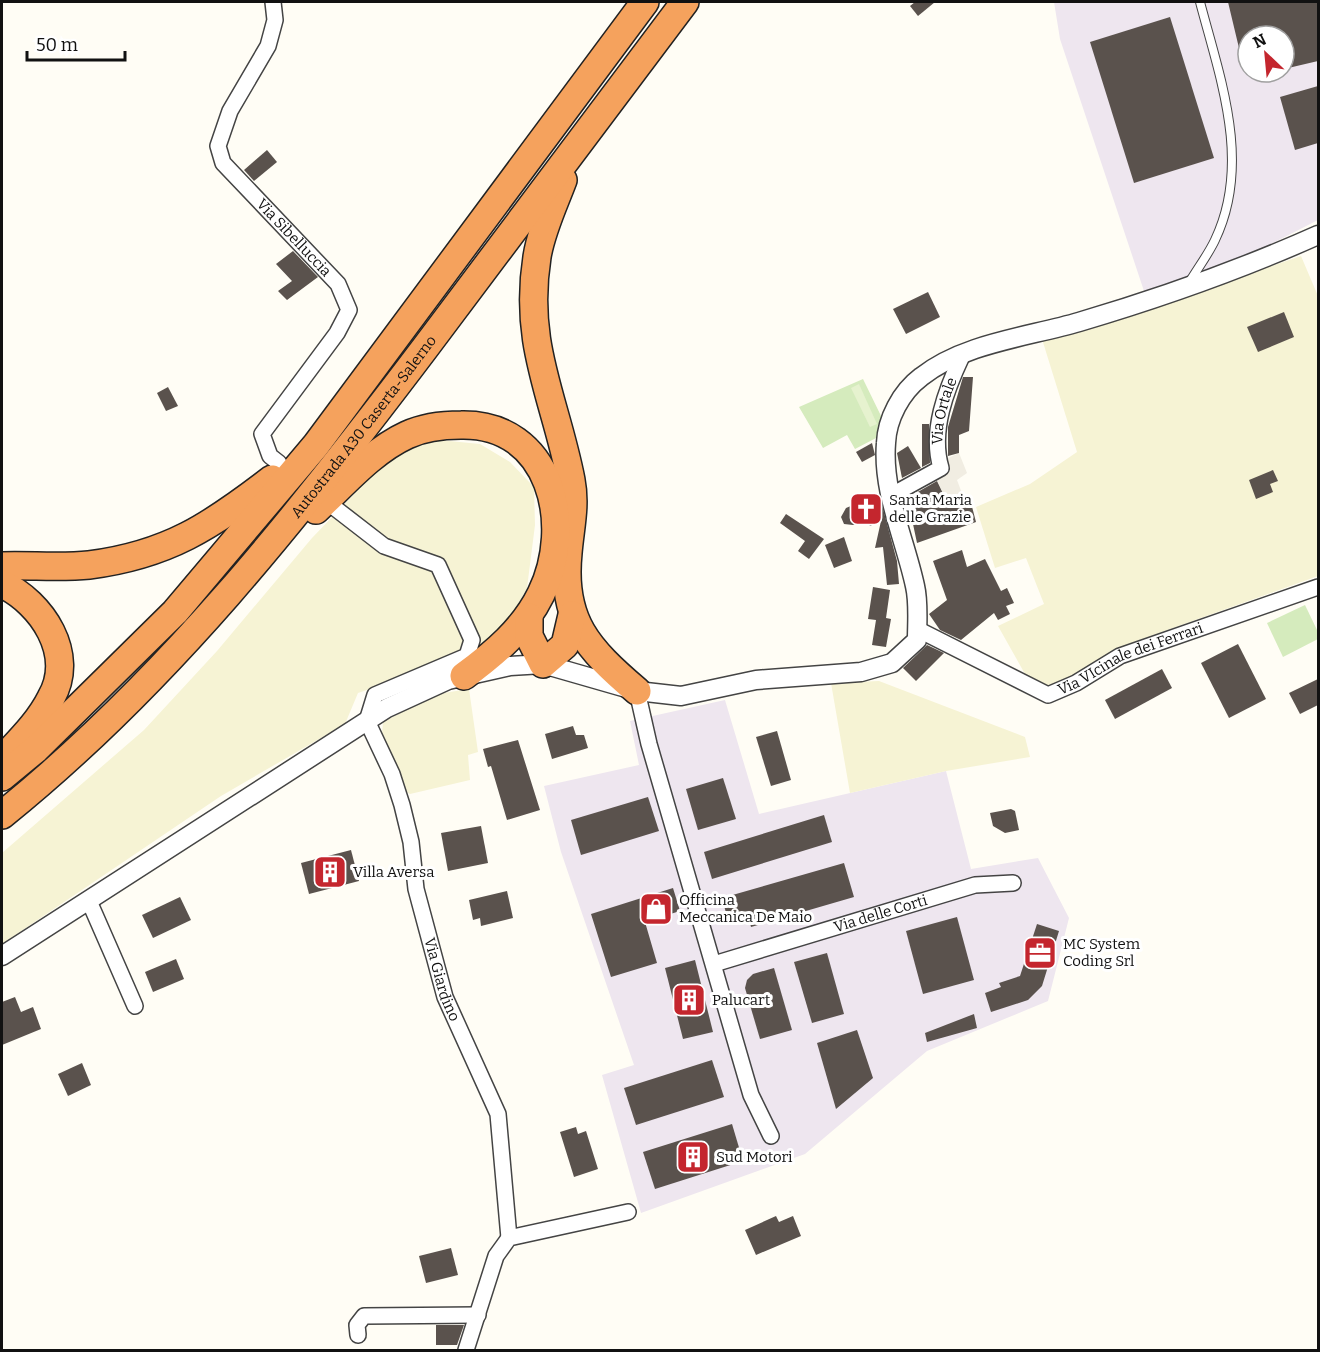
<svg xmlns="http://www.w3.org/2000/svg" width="1320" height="1352" font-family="Bitter,serif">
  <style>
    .industrial { fill: #eee6ef; fill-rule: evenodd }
    .farmland { fill: #f6f3d4 }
    .green { fill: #d5ebbd }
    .pitch { fill: #e6f2cf }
    .plaza { fill: #f1ede2 }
    .building { fill: #5a524d }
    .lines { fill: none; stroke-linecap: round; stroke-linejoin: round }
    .service-casing { stroke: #444; stroke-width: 10 }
    .minor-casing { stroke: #444; stroke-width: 18 }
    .tertiary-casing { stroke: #444; stroke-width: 21 }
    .motorway-casing { stroke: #222; stroke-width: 30 }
    .service { stroke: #fff; stroke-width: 8 }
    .minor { stroke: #fff; stroke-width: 15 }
    .tertiary { stroke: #fff; stroke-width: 18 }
    .motorway { stroke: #f5a25d; stroke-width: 27 }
    .labels { text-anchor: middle; stroke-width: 6; stroke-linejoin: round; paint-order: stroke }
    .street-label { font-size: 15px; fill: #111; stroke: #fff }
    .poi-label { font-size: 15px; fill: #111; stroke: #fff; text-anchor: start }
  </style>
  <rect width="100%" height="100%" fill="#fffdf5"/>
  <g class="industrial">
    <path d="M1054,2H1318V220L1259,250L1145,294L1060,39ZM1248,36H1284V72H1248Z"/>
    <path d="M725,700L759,814L946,771L971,869L1038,858L1069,918L1048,1001L927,1051L805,1154L641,1213L602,1075L634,1065L561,852L544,786L639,765L630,721Z"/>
  </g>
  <g class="farmland">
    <path d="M1301,256L1318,296V576L1120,647L1049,689L1025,674L998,626L1044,604L1026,558L995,568L976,507L1030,484L1077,452L1042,339L1198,291Z"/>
    <path d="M439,440L480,444L510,462L534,487L535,525L527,588L510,620L481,652L358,693L345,724L221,796L2,944V853L144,730L217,651L312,538L383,464L409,449Z"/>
    <path d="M879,681L1025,737L1030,757L946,771L850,793L831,683Z"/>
    <path d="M469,689L478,752L468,755L470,780L410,794L403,790L382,734L383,722L437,694Z"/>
  </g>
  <g class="green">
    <path d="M863,379L883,420L878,437L855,449L847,435L823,448L799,407Z"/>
    <path d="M1305,605L1318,632V639L1283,657L1267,623Z"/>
  </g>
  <path class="pitch" d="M859,384L877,424L870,427L851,388Z"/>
  <path class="plaza" d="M959,453L967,473L957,480L963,496L947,502L931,466Z"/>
  <g class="building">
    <path d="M915,2H935L918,16L910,6Z"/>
    <path d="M1228,2H1318V61L1284,69V36H1248V68L1244,69Z"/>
    <path d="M1170,17L1214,158L1134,183L1090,42Z"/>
    <path d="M1318,86V143L1295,150L1280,97Z"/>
    <path d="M267,150L277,162L254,181L244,170Z"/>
    <path d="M293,251L318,277L287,300L278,291L292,281L276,264Z"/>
    <path d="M928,292L940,317L906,334L893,309Z"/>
    <path d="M1284,312L1294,337L1258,352L1247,327Z"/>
    <path d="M963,377H973L969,431L959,435V453L948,456V427Z"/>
    <path d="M168,387L178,406L166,411L157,393Z"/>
    <path d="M922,424H929L930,463L922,467Z"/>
    <path d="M872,443L875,455L862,462L856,452Z"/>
    <path d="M908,446L921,468L902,478L897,453Z"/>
    <path d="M1273,470L1278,481L1270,484L1273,492L1256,499L1249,480Z"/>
    <path d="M937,481L948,504L969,495L976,522L917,543L910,510L920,505L916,493Z"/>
    <path d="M879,494L897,561L899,584L887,585L883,547L875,548L881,521L870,526L866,519L853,525L844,524L841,517L846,508Z"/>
    <path d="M786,514L824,539L809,559L798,551L805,541L780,523Z"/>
    <path d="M844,537L852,561L834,568L825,545Z"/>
    <path d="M962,550L967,567L985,559L1001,591L1007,588L1014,603L1006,606L1010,614L998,620L994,613L961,640L940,630L929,614L947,600L933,561Z"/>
    <path d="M873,587L890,590L886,618L891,619L886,647L872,645L876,620L868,619Z"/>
    <path d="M1238,644L1266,699L1229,718L1201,663Z"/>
    <path d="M927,645L944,653L916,681L903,668Z"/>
    <path d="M1162,669L1172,688L1115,719L1105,700Z"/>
    <path d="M1318,679V705L1300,714L1289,693Z"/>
    <path d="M573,726L576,735H584L588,748L552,759L545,734Z"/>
    <path d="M777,731L791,780L771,786L756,737Z"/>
    <path d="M518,740L540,810L507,820L491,766L488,767L483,749Z"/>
    <path d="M723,778L736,819L698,830L686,789Z"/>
    <path d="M648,797L659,831L581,855L571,820Z"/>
    <path d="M1011,809L1015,811L1019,830L1005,833L993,826L990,813Z"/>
    <path d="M824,815L832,842L712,879L704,852Z"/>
    <path d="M481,826L488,863L448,871L441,833Z"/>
    <path d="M351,850L359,881L309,894L301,863Z"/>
    <path d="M844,863L854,897L751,927L749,919L729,924L722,898Z"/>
    <path d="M673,888L680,911L645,922L657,963L611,977L591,914Z"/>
    <path d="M507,891L513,918L481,926L480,918L473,920L469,900Z"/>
    <path d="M180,897L191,920L153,938L142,915Z"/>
    <path d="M957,917L974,980L923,994L906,931Z"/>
    <path d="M1037,924L1059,931L1042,986L1028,1000L991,1012L985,993L1001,987L999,983L1020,976Z"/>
    <path d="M827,953L844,1014L812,1023L794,962Z"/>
    <path d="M176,959L184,979L153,992L145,972Z"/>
    <path d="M695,960L713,1032L683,1039L665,968Z"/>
    <path d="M774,968L792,1030L760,1039L745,988L747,980L753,974Z"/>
    <path d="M15,997L21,1012L33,1007L41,1029L2,1045V1002Z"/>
    <path d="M974,1014L977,1028L927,1042L925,1033Z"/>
    <path d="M857,1030L873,1078L836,1109L817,1043Z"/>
    <path d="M712,1060L724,1097L636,1125L624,1088Z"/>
    <path d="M82,1063L91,1085L68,1096L58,1074Z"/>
    <path d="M732,1124L743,1161L655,1189L643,1152Z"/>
    <path d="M576,1127L578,1134L586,1131L598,1169L574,1177L560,1132Z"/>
    <path d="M776,1216L779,1222L793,1216L801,1236L756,1255L745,1230Z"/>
    <path d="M451,1248L458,1275L426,1283L419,1256Z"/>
    <path d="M436,1325H464L457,1345H436Z"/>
  </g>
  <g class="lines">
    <g class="service-casing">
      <path id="service" d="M1189,283C1197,269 1208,255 1215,240C1252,163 1220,78 1200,2"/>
    </g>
    <g class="minor-casing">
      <g id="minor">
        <path id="s1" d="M273,2L275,20L268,46L230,111L218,146L223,163L338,284L349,310L337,333L262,434L270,456L279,463"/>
        <path id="s2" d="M892,495L941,468C930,431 946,390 962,356"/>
        <path id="s3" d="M331,505L384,546L438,565L472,640L467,656L375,695L367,721L392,774L402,805L411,842L416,889L445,997L498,1114L509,1238"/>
        <path id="s4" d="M917,629L1048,695L1076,683L1120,656L1318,587"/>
        <path d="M637,691L649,744L751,1095L771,1136"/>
        <path d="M89,901L135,1006"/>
        <path id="s5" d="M714,964L975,885L1013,883"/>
        <path d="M358,1335L357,1325L364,1316L478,1315"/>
        <path d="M466,1350L496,1256L509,1238L628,1212"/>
      </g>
    </g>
    <g class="tertiary-casing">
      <path id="tertiary" d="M2,956L387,708L448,680L510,666L543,664L637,691L681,696L756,680L861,672L892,663L917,640C917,623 919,603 915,586C905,539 882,492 886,443C887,419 901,392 921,377C964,343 1028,337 1079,322C1160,298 1242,269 1318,235"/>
    </g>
    <g class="motorway-casing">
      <g id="motorway">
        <path d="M563,180C554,204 541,231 537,257C523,345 555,398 571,480C576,506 570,528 568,553C561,621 588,649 637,691"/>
        <path d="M316,510C344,484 372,451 407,435C424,427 443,425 461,425C551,423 575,525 541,594C524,629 494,654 464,676"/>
        <path d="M2,566C30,565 61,568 89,565C168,555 211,526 272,479"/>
        <path d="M2,584C42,603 76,654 51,698C41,718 26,734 11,750"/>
        <path d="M529,617V636L543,664L565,645L572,615"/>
        <path d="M2,777L36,749L175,612L316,445L645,2"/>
        <path id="s6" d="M2,815C166,683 298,516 425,348C512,233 599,118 685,2"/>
      </g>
    </g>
    <use href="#service" class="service"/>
    <use href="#minor" class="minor"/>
    <use href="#tertiary" class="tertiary"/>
    <use href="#motorway" class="motorway"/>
  </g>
  <defs>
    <g id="church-square" transform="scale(1.725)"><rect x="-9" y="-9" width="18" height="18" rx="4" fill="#c4262e" stroke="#fff"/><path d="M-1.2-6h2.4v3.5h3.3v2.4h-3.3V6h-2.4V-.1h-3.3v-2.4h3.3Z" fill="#fff"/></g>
    <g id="building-square" transform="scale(1.725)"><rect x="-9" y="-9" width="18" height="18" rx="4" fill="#c4262e" stroke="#fff"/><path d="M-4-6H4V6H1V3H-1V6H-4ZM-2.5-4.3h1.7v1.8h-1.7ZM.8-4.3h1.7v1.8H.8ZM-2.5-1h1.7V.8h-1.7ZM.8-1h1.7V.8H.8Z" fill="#fff"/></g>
    <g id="shop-square" transform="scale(1.725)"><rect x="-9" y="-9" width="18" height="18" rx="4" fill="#c4262e" stroke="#fff"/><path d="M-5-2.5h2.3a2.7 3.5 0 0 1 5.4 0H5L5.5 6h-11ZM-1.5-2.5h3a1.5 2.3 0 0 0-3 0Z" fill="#fff"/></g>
    <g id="office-square" transform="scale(1.725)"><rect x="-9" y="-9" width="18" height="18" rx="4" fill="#c4262e" stroke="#fff"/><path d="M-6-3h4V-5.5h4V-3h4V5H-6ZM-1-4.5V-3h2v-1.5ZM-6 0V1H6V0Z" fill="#fff"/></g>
  </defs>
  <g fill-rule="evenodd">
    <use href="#church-square" x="866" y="509"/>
    <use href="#building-square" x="330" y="872"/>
    <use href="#shop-square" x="656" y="909"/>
    <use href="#office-square" x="1040" y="953"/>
    <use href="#building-square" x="689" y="1000"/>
    <use href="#building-square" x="693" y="1157"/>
  </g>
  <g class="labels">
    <g class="street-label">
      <text dy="5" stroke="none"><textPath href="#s1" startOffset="278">Via Sibelluccia</textPath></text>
      <text dy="5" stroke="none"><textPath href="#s2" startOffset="114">Via Ortale</textPath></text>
      <text dy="5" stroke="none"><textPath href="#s6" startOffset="532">Autostrada A30 Caserta-Salerno</textPath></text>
      <text dy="5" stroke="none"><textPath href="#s4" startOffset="237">Via VIcinale dei Ferrari</textPath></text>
      <text dy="5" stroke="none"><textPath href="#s5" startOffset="174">Via delle Corti</textPath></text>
      <text dy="5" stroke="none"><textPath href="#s3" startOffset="621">Via Giardino</textPath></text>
    </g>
    <g class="poi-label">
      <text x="889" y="505">Santa Maria<tspan x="889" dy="17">delle Grazie</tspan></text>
      <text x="353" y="877">Villa Aversa</text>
      <text x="679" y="905">Officina<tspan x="679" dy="17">Meccanica De Maio</tspan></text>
      <text x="1063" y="949">MC System<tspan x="1063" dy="17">Coding Srl</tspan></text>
      <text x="712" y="1005">Palucart</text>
      <text x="716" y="1162">Sud Motori</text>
    </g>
  </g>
  <rect width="1320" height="1352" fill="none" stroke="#111111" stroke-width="6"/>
  <g transform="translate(1266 54) rotate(334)"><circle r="28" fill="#ffffff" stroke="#a0a0a0" stroke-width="1.5"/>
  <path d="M0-4.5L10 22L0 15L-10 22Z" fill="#c4262e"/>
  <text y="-9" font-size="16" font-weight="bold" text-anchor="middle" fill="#111111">N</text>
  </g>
  <path d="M27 51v9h98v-9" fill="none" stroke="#111111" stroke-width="3"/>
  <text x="36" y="51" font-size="18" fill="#111111" stroke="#ffffff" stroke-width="4.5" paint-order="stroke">50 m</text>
</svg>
